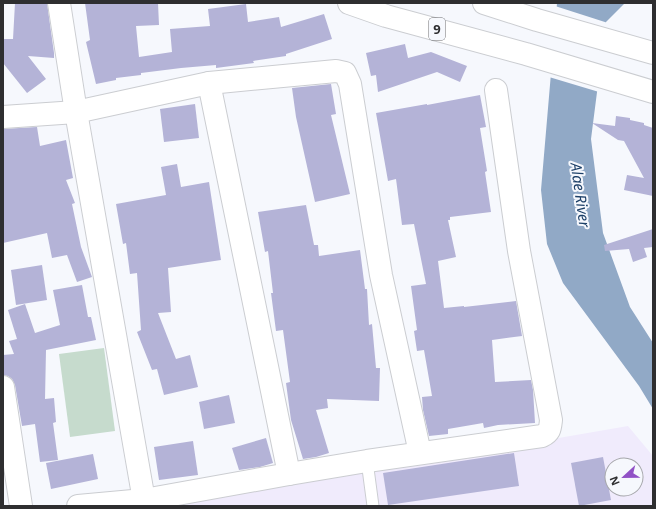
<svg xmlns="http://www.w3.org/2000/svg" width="656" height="509" font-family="'Noto Sans',sans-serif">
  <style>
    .industrial { fill: #f0ebfc; fill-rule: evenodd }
    .green { fill: #c6dbcd }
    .water { fill: #91a9c6 }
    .pier { fill: #f6f8fd }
    .building { fill: #b4b3d7 }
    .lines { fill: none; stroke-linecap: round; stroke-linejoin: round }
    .lane-casing { stroke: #cbcdd1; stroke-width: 13 }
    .street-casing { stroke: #cbcdd1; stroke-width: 24 }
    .highway-casing { stroke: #cbcdd1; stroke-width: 24 }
    .lane { stroke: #fff; stroke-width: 11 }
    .street { stroke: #fff; stroke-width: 22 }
    .highway { stroke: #fff; stroke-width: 22 }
    .labels { text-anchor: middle; stroke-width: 4; stroke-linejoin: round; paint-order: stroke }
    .shield { fill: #f6f8fd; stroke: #6a6b6e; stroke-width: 1 }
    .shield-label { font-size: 13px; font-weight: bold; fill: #2e2e30 }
    .water-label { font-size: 15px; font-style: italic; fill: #1c3f67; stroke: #f6f8fd }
  </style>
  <rect width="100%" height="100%" fill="#f6f8fd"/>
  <path class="industrial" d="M628,426L653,456V506H168ZM612,465H636V489H612Z"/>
  <path class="green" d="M104,348L115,431L70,437L59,354Z"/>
  <path class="water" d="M557,3H625L606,22L591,139L603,233L630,307L653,343V409L639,386L563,283L547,244L541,190Z"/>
  <path class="pier" d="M555,6L608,23L599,92L549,77Z"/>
  <g class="building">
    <path d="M15,3H47L54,53V58L28,56L46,79L27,93L3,63V39H13Z"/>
    <path d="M85,3H158L159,25L136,26L139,57L172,52L170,29L210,26L208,9L246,4L248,22L279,17L281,27L324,14L332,39L286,54V56L253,61L254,63L216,68V65L181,68L141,73V75L116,78V80L96,84L86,42L90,40Z"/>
    <path d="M405,44L408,58L431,52L467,66L460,82L437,72L378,92L376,75L371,76L366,53Z"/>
    <path d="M331,84L336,114L331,115L350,194L315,202L296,117L292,88Z"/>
    <path d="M480,95L486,127L480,128L487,171L485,172L491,212L450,217V220H448L456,257L438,261L444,308L464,306V307L516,301L522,336L492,340L495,382L531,380L533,390L535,423L498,425L484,428L483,423L448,429V434L429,436L423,410L422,397L432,396L424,350L417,351L414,331L417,330L411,286L426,284L414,224L402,225L396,179L388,181L376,113L427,104V105Z"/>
    <path d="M195,104L199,138L164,142L160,109Z"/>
    <path d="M616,116L630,118V120L644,123V125L653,128V196L624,190L627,175L644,178L624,141L618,140L592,123L615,126Z"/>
    <path d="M37,127L40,146L66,140L73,178L66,180L75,203L72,204L81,247L92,277L77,282L67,255L52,258L47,233L3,243V129Z"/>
    <path d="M177,164L181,187L209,182L221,260L168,268L171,312L158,313L176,359L190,355L198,387L164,395L157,369L152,370L137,332L141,330L137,273L130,274L126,243L123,244L116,204L166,195L161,167Z"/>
    <path d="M306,205L314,245H318L319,256L360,250L365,289H367L369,325L372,324L376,368H380L379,401L327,399L328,408L316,410L329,453L316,457L303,459L291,420L286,383L290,382L283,330L276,331L271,293H273L268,251L265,252L258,212Z"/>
    <path d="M653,229V247L644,248L647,257L633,262L629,249L605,251L604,245Z"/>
    <path d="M42,265L47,300L16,305L11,270Z"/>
    <path d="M82,285L88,317H91L96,340L46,350L45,399L54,398L56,422L53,423L58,460L40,462L35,424L22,426L15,385L12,379L8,376L3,375V355L14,354L9,341L17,339L8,310L25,304L35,333L60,325L53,290Z"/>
    <path d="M229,395L235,423L204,429L199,402Z"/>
    <path d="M266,438L273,463L260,467L239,470L232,448Z"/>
    <path d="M193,441L198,475L159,480L154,447Z"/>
    <path d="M514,453L519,486L388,505L383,473Z"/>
    <path d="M93,454L98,479L51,489L46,463Z"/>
    <path d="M603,457L611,500L579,506L571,463Z"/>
  </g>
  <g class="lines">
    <g class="lane-casing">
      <path id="lane" d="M367,461L373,506"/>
    </g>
    <g class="street-casing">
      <g id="street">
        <path d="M59,3L76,112L145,506"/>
        <path d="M209,83L289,474"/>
        <path d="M3,117L76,112L209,83L336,71L345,73L350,84L381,275L420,453"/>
        <path d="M3,387L21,506"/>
        <path d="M78,506L144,500L289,474L367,461L542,436C550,432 550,429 551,420L519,251L496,90"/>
      </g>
    </g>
    <g class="highway-casing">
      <g id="highway">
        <path d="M349,3L386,16L526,54L653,92"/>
        <path d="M484,3L537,20L653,53"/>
      </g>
    </g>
    <use href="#lane" class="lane"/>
    <use href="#street" class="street"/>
    <use href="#highway" class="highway"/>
  </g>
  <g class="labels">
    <rect class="shield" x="429" y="18" width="16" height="22" rx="3"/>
    <g class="shield-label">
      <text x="437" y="34">9</text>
    </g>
    <g class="water-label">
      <text transform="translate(580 195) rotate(82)" y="5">Alae River</text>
    </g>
  </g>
  <rect width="656" height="509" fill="none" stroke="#2e2e30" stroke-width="8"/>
  <g transform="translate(624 477) rotate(248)"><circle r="19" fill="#f6f8fd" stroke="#a6a7ab"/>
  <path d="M0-3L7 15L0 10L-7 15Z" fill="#9151c6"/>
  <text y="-6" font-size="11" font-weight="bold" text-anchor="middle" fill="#2e2e30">N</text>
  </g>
</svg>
